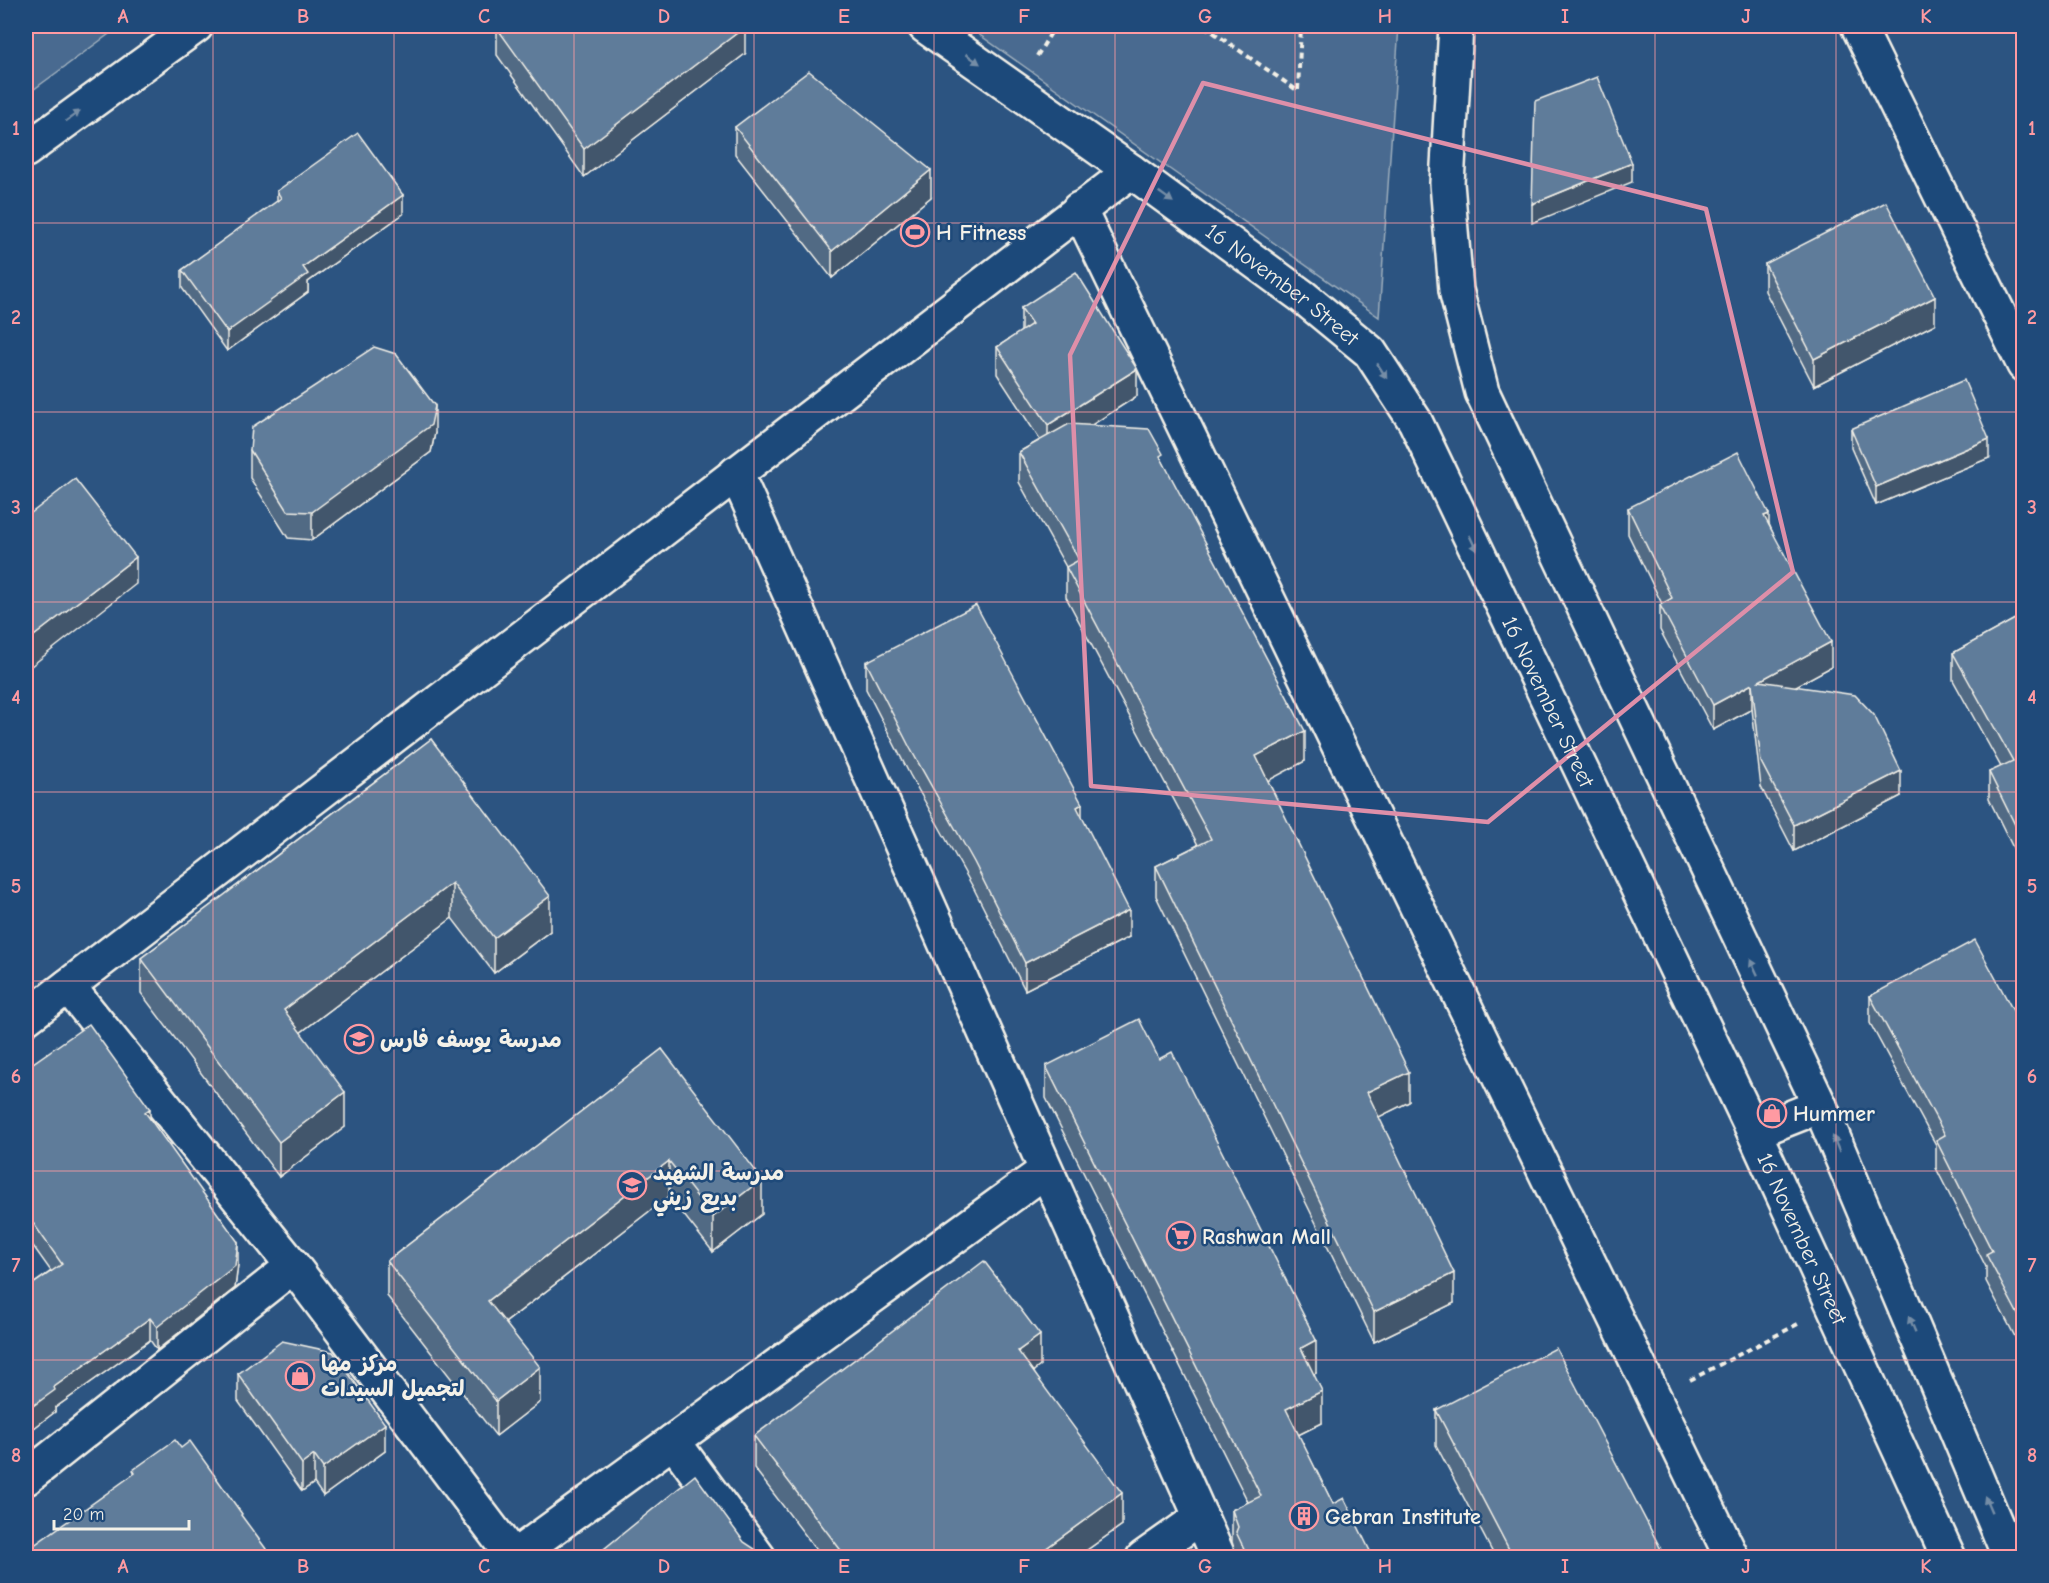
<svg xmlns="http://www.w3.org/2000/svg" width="2049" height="1583" font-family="'Comic Neue','Playpen Sans Arabic',sans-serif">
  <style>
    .green { fill: #496b90; stroke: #9eaebc; stroke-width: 1.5 }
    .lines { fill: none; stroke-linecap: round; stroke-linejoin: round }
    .pedestrian-casing { stroke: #f4f1e8; stroke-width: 38 }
    .minor-casing { stroke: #f4f1e8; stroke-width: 38 }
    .tertiary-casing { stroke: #f4f1e8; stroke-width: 38 }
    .primary-casing { stroke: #f4f1e8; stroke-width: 38 }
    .path { stroke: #f4f1e8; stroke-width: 4; stroke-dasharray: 6 4.5; stroke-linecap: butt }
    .pedestrian { stroke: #1f4a7a; stroke-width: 33 }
    .minor { stroke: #1f4a7a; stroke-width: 33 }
    .tertiary { stroke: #1f4a7a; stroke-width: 33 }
    .primary { stroke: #1f4a7a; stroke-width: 33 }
    .wall { fill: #516a84; stroke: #f4f1e8; stroke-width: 1.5 }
    .shaded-wall { fill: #42566c; stroke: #f4f1e8; stroke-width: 1.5 }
    .building { fill: #5e7b9a; stroke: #f4f1e8; stroke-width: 1.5 }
    .oneway { fill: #748da6 }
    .marked { fill: none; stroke: #de8fa9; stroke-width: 4.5; stroke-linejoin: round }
    .grid { fill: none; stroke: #ff9aa2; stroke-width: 1.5; stroke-opacity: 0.55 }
    .labels { text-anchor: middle; stroke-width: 5; stroke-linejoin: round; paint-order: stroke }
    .poi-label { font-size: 22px; font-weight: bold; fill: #f4f1e8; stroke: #1f4a7a; text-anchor: start }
    .street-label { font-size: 22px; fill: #f4f1e8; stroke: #1f4a7a }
    .neatline { fill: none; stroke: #ff9aa2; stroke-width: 2 }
    .grid-label { font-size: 20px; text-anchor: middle; font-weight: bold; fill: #ff9aa2 }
  </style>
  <rect width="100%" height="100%" fill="#2c5481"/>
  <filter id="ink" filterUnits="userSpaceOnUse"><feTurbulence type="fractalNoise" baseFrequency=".0167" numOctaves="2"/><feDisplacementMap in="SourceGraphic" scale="12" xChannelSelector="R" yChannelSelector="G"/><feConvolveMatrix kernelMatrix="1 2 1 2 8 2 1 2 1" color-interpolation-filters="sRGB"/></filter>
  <g filter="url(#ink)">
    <g class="green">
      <path d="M27,26H120L26,95V27Z"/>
      <path d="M967,26H1399L1379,317Z"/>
    </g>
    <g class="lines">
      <g class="pedestrian-casing">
        <path id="pedestrian" d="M1079,209L1732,1558"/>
      </g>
      <g class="minor-casing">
        <g id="minor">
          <path d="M1858,26L2024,365"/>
          <path d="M736,473L1219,1558"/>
          <path d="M68,986L293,1266L513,1557"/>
          <path d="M26,1018L1131,171"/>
          <path d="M673,1441L759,1558"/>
          <path d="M26,1478L293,1266"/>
          <path d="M512,1558L1045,1171"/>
          <path d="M1143,1558L1201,1517"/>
        </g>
      </g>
      <g class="tertiary-casing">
        <g id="tertiary">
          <path id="s1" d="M925,26L1131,171L1302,296L1370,352L1415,421L1754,1132L1949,1558"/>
          <path d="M1456,26L1447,183L1456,290L1482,392L1820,1106L2010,1558"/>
          <path d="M1754,1132L1820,1106"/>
        </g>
      </g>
      <g class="primary-casing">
        <path id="primary" d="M26,150L196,26"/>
      </g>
      <g class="path">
        <path d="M1204,26L1298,91"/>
        <path d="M1037,56L1055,26"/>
        <path d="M1298,90L1301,26"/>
        <path d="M1690,1380L1798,1324"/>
      </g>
      <use href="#pedestrian" class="pedestrian"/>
      <use href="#minor" class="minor"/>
      <use href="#tertiary" class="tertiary"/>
      <use href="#primary" class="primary"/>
    </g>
    <g class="wall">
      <path d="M497,28L745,54L584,177L497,55Z"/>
      <path d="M735,127L931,197L832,278L735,154Z"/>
      <path d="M277,191L403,214L308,282V292L227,351L182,288V270L277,202Z"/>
      <path d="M1765,264L1935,324L1814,386L1765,291Z"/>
      <path d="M1021,308L1137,396L1090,426L1163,462L1305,761L1267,780L1409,1102L1378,1117L1454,1303L1374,1342L1156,896V866L1198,845L1066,597V567L1019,482V452L1040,440L997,374V347L1021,332Z"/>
      <path d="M1851,429L1989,458L1876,505L1851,448Z"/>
      <path d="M435,433L431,452L312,540L288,538L250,478V450Z"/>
      <path d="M1628,508L1769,524L1831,667L1796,686L1901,796L1794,851L1761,787L1752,709L1713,730L1660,630V605L1662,604L1628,534Z"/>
      <path d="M2024,614V870L1989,799V772L2001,767L1953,680V653Z"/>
      <path d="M866,662L1129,937L1025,990L974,889L910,775L866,689Z"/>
      <path d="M431,739L550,931L494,973L452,918L300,1033L345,1127L279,1177L141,993V958Z"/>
      <path d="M1870,996L2024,1031V1354L1986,1281V1267L1936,1168V1145L1870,1023Z"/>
      <path d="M662,1049L762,1214L713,1252L669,1196L505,1323L540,1402L496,1436L387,1296V1261Z"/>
      <path d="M1046,1066L1316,1373L1314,1374L1322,1423L1298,1435L1333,1504L1373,1557H1236V1554L1232,1542V1510L1248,1502L1046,1098Z"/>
      <path d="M26,1068L150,1119L238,1264L235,1288L157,1350L150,1340L55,1408V1412L26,1434V1289L51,1271L26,1236Z"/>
      <path d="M1040,1366L1033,1371L1122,1525L1077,1557H822L754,1468V1436Z"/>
      <path d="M238,1374L385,1451L323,1496L314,1483L302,1491L238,1401Z"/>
      <path d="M1436,1410L1665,1557H1495L1436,1445Z"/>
    </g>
    <g class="shaded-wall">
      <path d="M745,27V54L584,177V149Z"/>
      <path d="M1632,163V182L1532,223V204Z"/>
      <path d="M931,170V197L832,278V251Z"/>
      <path d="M403,195V214L308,282V292L227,351V332L303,267Z"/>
      <path d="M1935,297V324L1814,386V359Z"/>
      <path d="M1137,369V396L1048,453V425Z"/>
      <path d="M435,406V433L431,452L312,540V512Z"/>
      <path d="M1989,439V458L1876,505V487Z"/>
      <path d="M1769,514V539L1764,516Z"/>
      <path d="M136,557V584L26,670V642Z"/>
      <path d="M1831,642V667L1759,706V681Z"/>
      <path d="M1752,684V709L1713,730V705Z"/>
      <path d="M1305,731V761L1256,787V756Z"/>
      <path d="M1901,771V796L1794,851V825Z"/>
      <path d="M1082,804V831L1077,807Z"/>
      <path d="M452,883V918L284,1045V1010Z"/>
      <path d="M550,896V931L494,973V938Z"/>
      <path d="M1129,910V937L1025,990V963Z"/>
      <path d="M1409,1072V1102L1367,1123V1092Z"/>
      <path d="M345,1092V1127L279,1177V1142Z"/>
      <path d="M150,1109V1131L145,1112Z"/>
      <path d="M669,1161V1196L488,1336V1301Z"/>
      <path d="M762,1179V1214L713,1252V1217Z"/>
      <path d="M238,1242V1264L235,1288L157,1350V1327Z"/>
      <path d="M1454,1273V1303L1374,1342V1312Z"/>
      <path d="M150,1318V1340L55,1408V1412L26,1434V1411L54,1387Z"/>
      <path d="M1040,1335V1366L1018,1383V1351Z"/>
      <path d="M1316,1340V1373L1301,1381V1348Z"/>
      <path d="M540,1367V1402L496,1436V1401Z"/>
      <path d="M1322,1391V1423L1286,1441V1409Z"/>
      <path d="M385,1424V1451L323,1496V1468Z"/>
      <path d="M314,1455V1483L302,1491V1464Z"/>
      <path d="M1122,1493V1525L1077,1557H1034Z"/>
    </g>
    <g class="building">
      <path d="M500,26H743L745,27L584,149L497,28Z"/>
      <path d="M809,71L931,170L832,251L735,127Z"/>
      <path d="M1597,77L1632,163L1532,204L1535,101Z"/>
      <path d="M358,133L403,195L303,267L308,274L227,332L182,270L281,198L277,191Z"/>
      <path d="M1886,202L1935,297L1814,359L1765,264Z"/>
      <path d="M1076,272L1137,369L1048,425L997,347L1032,324L1021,308Z"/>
      <path d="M374,347L396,354L435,406L431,425L312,512L288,511L250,450L252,427Z"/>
      <path d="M1964,380L1989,439L1876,487L1851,429Z"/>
      <path d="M1069,424L1149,429L1163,454L1160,456L1305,731L1256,756L1409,1072L1367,1092L1454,1273L1374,1312L1156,866L1211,839L1066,567L1079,560L1019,452Z"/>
      <path d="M1738,452L1769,514L1764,516L1831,642L1759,681L1855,695L1874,715L1901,771L1794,825L1761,762L1752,684L1713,705L1660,605L1672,598L1628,508Z"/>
      <path d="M75,479L136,557L26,642V517Z"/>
      <path d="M976,605L1082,804L1077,807L1129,910L1025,963L974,862L910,748L866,662Z"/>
      <path d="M2024,614V843L1989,772L2013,761L1953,653Z"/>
      <path d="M431,739L550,896L494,938L452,883L284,1010L345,1092L279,1142L141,958Z"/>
      <path d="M1975,940L2024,1031V1326L1986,1254L1992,1251L1936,1140L1945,1135L1870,996Z"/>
      <path d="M1139,1019L1159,1059L1172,1052L1316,1340L1301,1348L1322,1391L1286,1409L1333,1504L1344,1498L1373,1557H1248L1236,1532L1238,1527L1232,1510L1261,1496L1046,1066Z"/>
      <path d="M89,1024L150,1109L145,1112L238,1242L235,1266L157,1327L150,1318L54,1387L55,1390L26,1411V1289L62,1264L26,1213V1068Z"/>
      <path d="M662,1049L762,1179L713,1217L669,1161L488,1301L540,1367L496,1401L387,1261Z"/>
      <path d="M984,1261L1040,1335L1018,1351L1122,1493L1034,1557H846L754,1436Z"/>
      <path d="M282,1341L333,1352L385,1424L323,1468L314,1455L302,1464L238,1374Z"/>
      <path d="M1556,1348L1665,1557H1513L1436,1410Z"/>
      <path d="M175,1440L181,1448L190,1441L242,1514L241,1515L272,1557H26V1551L135,1473L133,1470Z"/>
      <path d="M695,1475L744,1542L755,1549L763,1557H594Z"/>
    </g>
    <defs><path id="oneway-solid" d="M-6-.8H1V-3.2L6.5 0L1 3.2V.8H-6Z" transform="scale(1.5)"/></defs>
    <g class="oneway">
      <use href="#oneway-solid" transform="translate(973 59) rotate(35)"/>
      <use href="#oneway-solid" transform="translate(73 116) rotate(-36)"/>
      <use href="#oneway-solid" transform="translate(1166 197) rotate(36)"/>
      <use href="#oneway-solid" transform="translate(1382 371) rotate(57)"/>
      <use href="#oneway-solid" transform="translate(1473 543) rotate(65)"/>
      <use href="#oneway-solid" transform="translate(1754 967) rotate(-115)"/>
      <use href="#oneway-solid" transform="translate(1836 1144) rotate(-113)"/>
      <use href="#oneway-solid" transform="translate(1912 1324) rotate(-113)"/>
      <use href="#oneway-solid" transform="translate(1988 1504) rotate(-113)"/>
    </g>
  </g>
  <path class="marked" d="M1203,83L1706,209L1793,572L1488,822L1091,786L1070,355Z"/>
  <path class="grid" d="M213,26V1558M394,26V1558M574,26V1558M754,26V1558M934,26V1558M1115,26V1558M1295,26V1558M1475,26V1558M1655,26V1558M1836,26V1558M26,223H2024M26,412H2024M26,602H2024M26,792H2024M26,981H2024M26,1171H2024M26,1360H2024"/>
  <defs>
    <g id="stadium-ring" transform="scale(1.5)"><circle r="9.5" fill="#1f4a7a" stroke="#ff9aa2" stroke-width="1.5"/><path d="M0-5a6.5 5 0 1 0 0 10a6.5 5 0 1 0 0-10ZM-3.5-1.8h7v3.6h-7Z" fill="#ff9aa2"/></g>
    <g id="school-ring" transform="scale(1.5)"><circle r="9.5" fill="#1f4a7a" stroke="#ff9aa2" stroke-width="1.5"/><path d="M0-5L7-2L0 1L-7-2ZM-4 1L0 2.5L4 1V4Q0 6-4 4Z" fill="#ff9aa2"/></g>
    <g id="shop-ring" transform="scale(1.5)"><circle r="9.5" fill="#1f4a7a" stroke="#ff9aa2" stroke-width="1.5"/><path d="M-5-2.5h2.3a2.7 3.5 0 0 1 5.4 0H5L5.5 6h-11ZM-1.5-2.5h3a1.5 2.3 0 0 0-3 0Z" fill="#ff9aa2"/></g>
    <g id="supermarket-ring" transform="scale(1.5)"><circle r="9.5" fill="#1f4a7a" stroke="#ff9aa2" stroke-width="1.5"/><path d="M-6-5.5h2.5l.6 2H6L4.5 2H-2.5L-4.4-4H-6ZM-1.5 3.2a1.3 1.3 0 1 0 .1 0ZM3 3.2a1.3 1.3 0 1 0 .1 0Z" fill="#ff9aa2"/></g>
    <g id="building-ring" transform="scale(1.5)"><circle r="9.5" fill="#1f4a7a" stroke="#ff9aa2" stroke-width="1.5"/><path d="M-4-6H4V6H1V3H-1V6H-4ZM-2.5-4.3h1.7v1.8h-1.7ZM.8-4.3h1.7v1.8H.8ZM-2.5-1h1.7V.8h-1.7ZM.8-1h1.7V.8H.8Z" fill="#ff9aa2"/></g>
  </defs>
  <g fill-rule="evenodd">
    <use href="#stadium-ring" x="915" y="232"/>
    <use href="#school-ring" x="359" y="1039"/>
    <use href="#shop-ring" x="1772" y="1113"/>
    <use href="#school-ring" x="632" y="1185"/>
    <use href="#supermarket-ring" x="1181" y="1236"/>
    <use href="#shop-ring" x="300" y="1376"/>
    <use href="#building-ring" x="1304" y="1516"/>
  </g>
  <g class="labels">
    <g class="poi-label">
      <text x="936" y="240">H Fitness</text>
      <text x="380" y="1047">مدرسة يوسف فارس</text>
      <text x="1793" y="1121">Hummer</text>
      <text x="653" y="1180">مدرسة الشهيد<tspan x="653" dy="25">بديع زيني</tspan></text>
      <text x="1202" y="1244">Rashwan Mall</text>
      <text x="321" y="1371">مركز مها<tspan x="321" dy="25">لتجميل السيدات</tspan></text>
      <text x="1325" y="1524">Gebran Institute</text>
    </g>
    <g class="street-label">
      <text dy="8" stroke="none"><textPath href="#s1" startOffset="441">16 November Street</textPath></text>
      <text dy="8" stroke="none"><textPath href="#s1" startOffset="945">16 November Street</textPath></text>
      <text dy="8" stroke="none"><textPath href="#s1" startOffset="1539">16 November Street</textPath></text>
    </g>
  </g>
  <rect width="2049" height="1583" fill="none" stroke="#1f4a7a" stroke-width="66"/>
  <path d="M54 1520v9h135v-9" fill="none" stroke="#f4f1e8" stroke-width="3"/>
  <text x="63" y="1520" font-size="18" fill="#f4f1e8" stroke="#1f4a7a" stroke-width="4.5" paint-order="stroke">20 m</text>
  <rect x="33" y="33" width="1983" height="1517" class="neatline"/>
  <g class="grid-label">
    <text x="123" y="23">A</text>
    <text x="303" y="23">B</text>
    <text x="484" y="23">C</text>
    <text x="664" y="23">D</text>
    <text x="844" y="23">E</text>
    <text x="1024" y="23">F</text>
    <text x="1205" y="23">G</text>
    <text x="1385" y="23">H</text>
    <text x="1565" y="23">I</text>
    <text x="1746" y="23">J</text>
    <text x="1926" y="23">K</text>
    <text x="16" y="135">1</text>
    <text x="2032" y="135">1</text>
    <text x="16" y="324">2</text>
    <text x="2032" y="324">2</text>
    <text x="16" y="514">3</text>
    <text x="2032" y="514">3</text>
    <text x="16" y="704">4</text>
    <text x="2032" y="704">4</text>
    <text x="16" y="893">5</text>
    <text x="2032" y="893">5</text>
    <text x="16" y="1083">6</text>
    <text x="2032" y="1083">6</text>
    <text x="16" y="1272">7</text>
    <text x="2032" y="1272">7</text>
    <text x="16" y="1462">8</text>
    <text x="2032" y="1462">8</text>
    <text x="123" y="1573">A</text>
    <text x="303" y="1573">B</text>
    <text x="484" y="1573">C</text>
    <text x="664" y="1573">D</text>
    <text x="844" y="1573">E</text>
    <text x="1024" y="1573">F</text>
    <text x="1205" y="1573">G</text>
    <text x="1385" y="1573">H</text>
    <text x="1565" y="1573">I</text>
    <text x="1746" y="1573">J</text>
    <text x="1926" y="1573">K</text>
  </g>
</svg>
